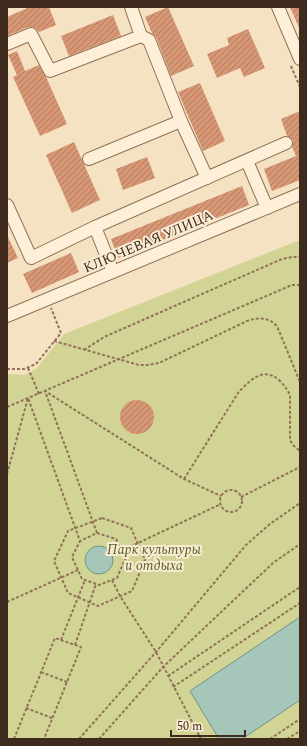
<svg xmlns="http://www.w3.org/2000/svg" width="307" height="746" font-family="Spectral,serif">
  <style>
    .green { fill: #d1d495 }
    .water { fill: #a6c6ba; stroke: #6b9688 }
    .building { fill: url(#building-hatch) }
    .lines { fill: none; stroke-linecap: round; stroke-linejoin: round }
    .minor-casing { stroke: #917157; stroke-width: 14 }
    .path { stroke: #917157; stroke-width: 2; stroke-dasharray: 3 2; stroke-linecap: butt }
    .minor { stroke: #fdefd8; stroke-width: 12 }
    .labels { text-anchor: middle; stroke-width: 4; stroke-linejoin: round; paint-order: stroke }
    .street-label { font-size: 14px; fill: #3f2b1d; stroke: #faecd4 }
    .park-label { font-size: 14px; font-style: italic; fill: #535e21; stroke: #faecd4 }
  </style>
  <defs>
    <pattern id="building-hatch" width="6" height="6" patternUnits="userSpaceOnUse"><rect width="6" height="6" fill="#d79674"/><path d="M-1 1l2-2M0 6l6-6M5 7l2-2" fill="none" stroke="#b07b5f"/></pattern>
  </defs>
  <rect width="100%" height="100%" fill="#f4e2c3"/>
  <path class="green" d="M300,240V739H7V374L24,375L36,369L64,334Z"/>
  <g class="water">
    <circle cx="99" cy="560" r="14"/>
    <path d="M300,617V700L242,739H219L190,691Z"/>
  </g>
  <g class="building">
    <path d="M30,7H49L56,25L39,32L35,28L28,27L7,36V17Z"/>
    <path d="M168,7L194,66L171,76L156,37L152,33L145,17Z"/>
    <path d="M290,7H300V30Z"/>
    <path d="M113,15L121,36L69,56L61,36Z"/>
    <path d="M248,29L265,68L244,77L240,68L217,78L207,54L229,45L227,38Z"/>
    <path d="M17,51L25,71L39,65L46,77L67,124L40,136L13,77L17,75L8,55Z"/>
    <path d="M200,83L225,141L203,151L178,92Z"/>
    <path d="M300,111V180L272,191L264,169L296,156L292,147L293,140L287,136L281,119Z"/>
    <path d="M74,142L100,200L72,213L46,155Z"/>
    <path d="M147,157L155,178L123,190L116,169Z"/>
    <path d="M242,186L249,205L118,258L111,239Z"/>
    <path d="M7,235L18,258L7,263Z"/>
    <path d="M71,253L79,272L32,293L23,274Z"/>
    <circle cx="137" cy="417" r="17"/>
  </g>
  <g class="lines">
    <g class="minor-casing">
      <g id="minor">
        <path d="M278,7L300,59"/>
        <path d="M7,44L31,34L50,71L141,36L131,7"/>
        <path d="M181,121L207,178"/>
        <path d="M89,159L181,121L149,40L141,36"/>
        <path d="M247,161L267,208"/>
        <path d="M7,205L31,258L95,227L286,143"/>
        <path d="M95,227L113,272"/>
        <path d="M7,316L300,194"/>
      </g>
    </g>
    <g class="path">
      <path d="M291,66L300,87"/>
      <path d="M54,341L139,365H148L159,363L247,321C259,317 268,317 277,326L300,382"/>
      <path d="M84,350L104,337L282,259L292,257H300"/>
      <path d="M28,368L39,394"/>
      <path d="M7,369H24L36,364L61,333L51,308"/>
      <path d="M7,407L292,285H300"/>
      <path d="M7,474L28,398L80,541L72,557L82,579L99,585L117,578L125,559L116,539L97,533L80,541"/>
      <path d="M184,479L238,393C249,381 263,366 279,380C284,385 287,389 290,395V440L293,445L300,451"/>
      <circle cx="231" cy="501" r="11"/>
      <path d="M241,497L300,467"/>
      <path d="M102,518L131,528L145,560L132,591L98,606L68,593L54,561L68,531Z"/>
      <path d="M97,533L45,391L184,479L221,496"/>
      <path d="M121,551L221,504"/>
      <path d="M112,580L120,596L156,652L201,739"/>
      <path d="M7,602L78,570"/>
      <path d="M61,640L85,580"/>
      <path d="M75,645L96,584"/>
      <path d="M41,672L67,682"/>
      <path d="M168,676L300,587"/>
      <path d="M173,687L300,603"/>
      <path d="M26,708L52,718"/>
      <path d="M14,739L55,638L81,647L44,739"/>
      <path d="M79,739L156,652L246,545L270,524L300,503"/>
      <path d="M99,739L163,667L273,563L300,544"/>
      <path d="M270,739L300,719"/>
      <path d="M287,739L300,731"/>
    </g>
    <use href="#minor" class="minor"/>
  </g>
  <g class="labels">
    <g class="street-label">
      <text transform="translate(148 241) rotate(-23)" y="5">КЛЮЧЕВАЯ УЛИЦА</text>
    </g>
    <g class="park-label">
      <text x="154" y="554">Парк культуры<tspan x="154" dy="16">и отдыха</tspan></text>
    </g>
  </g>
  <rect width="307" height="746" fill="none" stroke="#3f2b1d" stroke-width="16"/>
  <path d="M171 730v6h74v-6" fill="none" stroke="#3f2b1d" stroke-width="2"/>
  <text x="177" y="730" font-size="12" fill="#3f2b1d" stroke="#faecd4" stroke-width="3" paint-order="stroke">50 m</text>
</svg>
